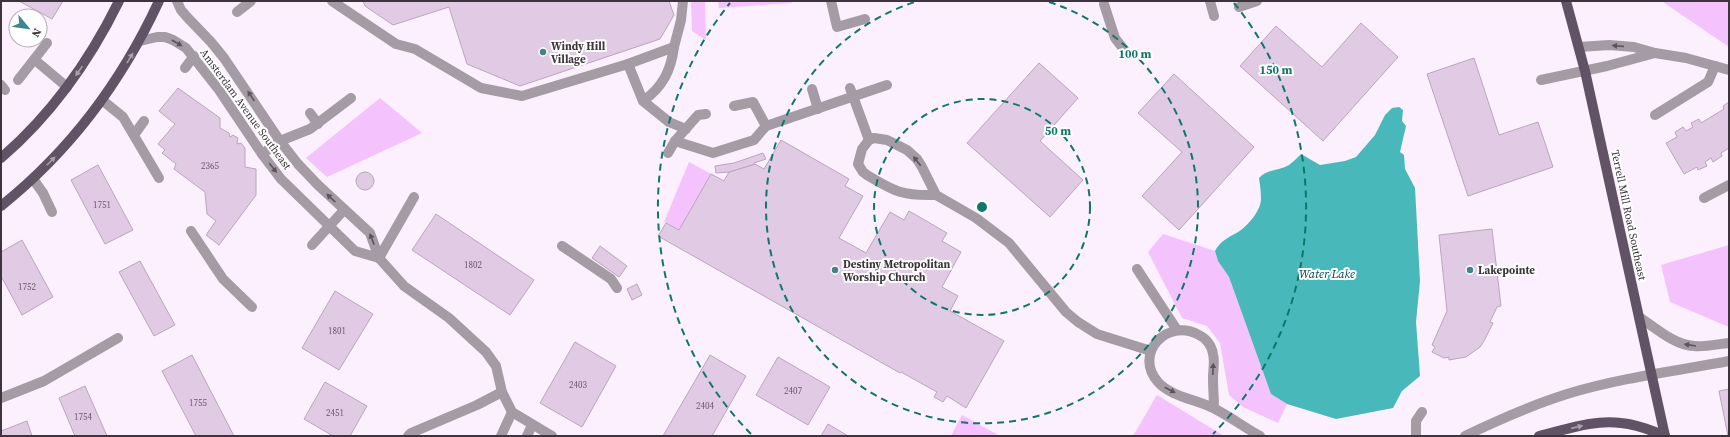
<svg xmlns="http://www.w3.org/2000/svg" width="1730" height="437" font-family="'Source Serif 4',serif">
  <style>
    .green { fill: #f4c2fc }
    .water { fill: #48b8ba }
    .building { fill: #e1cbe4; stroke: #bba5be }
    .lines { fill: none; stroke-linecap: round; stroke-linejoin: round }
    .minor { stroke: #a49ba5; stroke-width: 10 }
    .major { stroke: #625265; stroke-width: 10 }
    .oneway { fill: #5c535d }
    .oneway2 { fill: #a9a0aa }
    .ring { fill: none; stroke: #0f766e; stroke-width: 2; stroke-dasharray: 7 5 }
    .poi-dot { fill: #3e8687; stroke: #fff; stroke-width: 1.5 }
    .labels { text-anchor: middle; stroke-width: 4; stroke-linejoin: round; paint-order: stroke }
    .number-label { font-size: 9px; fill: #665a68 }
    .poi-label { font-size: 11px; font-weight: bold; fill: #3d343e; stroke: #fff; text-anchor: start }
    .street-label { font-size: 11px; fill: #3d343e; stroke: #fff }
    .water-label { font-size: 12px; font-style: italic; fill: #004849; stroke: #fff }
    .centre { fill: #0f766e; stroke: #fff; stroke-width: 2 }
    .ring-label { font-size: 12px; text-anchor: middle; font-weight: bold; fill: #0f766e; stroke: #fff; stroke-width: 4; stroke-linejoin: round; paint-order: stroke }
  </style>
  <rect width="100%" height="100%" fill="#fceffe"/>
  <g class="green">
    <path d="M691,1H705L706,40L692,31Z"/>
    <path d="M718,1H792V3L719,8Z"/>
    <path d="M1663,1H1729V47L1663,2Z"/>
    <path d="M380,98L422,133L327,177L306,158Z"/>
    <path d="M689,162L711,174L679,230L664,222Z"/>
    <path d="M1163,234L1215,251L1218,261L1229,277L1271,394L1287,404L1278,423L1243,407L1229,395L1220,343L1207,326L1182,318L1148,252Z"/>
    <path d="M1729,245V327L1670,302L1661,265Z"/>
    <path d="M1157,395L1224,436H1133Z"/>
    <path d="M962,415L1000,436H951Z"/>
  </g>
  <path class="water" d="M1399,107L1403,110L1402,121L1406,126L1400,152L1404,155L1405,169L1415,188L1420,281L1416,322L1420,376L1402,391L1393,408L1336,419L1287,404L1271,394L1229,277L1218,261L1215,251C1221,239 1231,237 1241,230C1249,224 1261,210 1261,199C1261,192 1260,185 1259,178C1267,169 1279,171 1289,165C1293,162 1297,158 1301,154L1320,165L1345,161L1356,157L1375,135L1385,115L1392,108Z"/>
  <g class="building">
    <path d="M19,1H63L52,19Z"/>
    <path d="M363,1H669L674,15L660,39L520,86L467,64L449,7L393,25L365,6Z"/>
    <path d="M1361,23L1398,57L1323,141L1240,66L1276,26L1322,67Z"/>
    <path d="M1474,58L1499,135L1538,122L1553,167L1468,196L1427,74Z"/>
    <path d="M1039,63L1078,98L1040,141L1083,180L1050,217L967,143Z"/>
    <path d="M1174,74L1254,147L1179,230L1142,196L1182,152L1138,113Z"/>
    <path d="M178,88L220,118V128L229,133L230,137L233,135L238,138L237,144L241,143L245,148V167L256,169V195L219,245L206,235L216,221L207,214L205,192L174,169L176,164L162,153L165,150L158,144L175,124L159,111Z"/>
    <path d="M1729,102V148L1721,153L1722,156L1713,162L1711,158L1705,162L1707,166L1698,170L1697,167L1684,174L1666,143L1677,137L1675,132L1683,127L1686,131L1693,127L1691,123L1699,119L1701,123L1724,109L1723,106Z"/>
    <path d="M781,140L849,179L845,186L863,196L839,238L866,253L890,212L904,220L909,211L947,233L942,241L961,252L942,287L958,296L950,311L1004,341L966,408L947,396L943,402L934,397L937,392L901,372L900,373L658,236L666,223L679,230L711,174L724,181L729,172L755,164L764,169Z"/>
    <path d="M763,153L766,159L754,163L755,164L729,172L716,173L715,166L734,163Z"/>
    <path d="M98,165L133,230L105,244L71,180Z"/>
    <circle cx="365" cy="181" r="9"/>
    <path d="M436,214L534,280L510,315L412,250Z"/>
    <path d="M1492,229L1501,306L1497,307L1490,322L1493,323L1484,341L1480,347L1466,357L1449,360V357L1444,358L1432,352L1435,347L1432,345L1447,311L1439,235Z"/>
    <path d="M22,240L53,297L22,315L1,276V252Z"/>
    <path d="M600,246L627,266L619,277L592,258Z"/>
    <path d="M140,261L175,325L154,336L119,272Z"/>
    <path d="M637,284L642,295L632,300L627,289Z"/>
    <path d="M335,291L373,314L339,370L302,348Z"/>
    <path d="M575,342L616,366L582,427L540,403Z"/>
    <path d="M192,355L234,436H196L162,371Z"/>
    <path d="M710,355L746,376L712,436H663Z"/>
    <path d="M778,357L830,387L808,425L756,395Z"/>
    <path d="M325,382L367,406L350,436H333L304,419Z"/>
    <path d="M85,386L107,436H75L59,398Z"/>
    <path d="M1729,389V436H1728L1719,391Z"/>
    <path d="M27,421L32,436H1V431Z"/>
    <path d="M828,424L848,436H821Z"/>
  </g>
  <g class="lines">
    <g class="minor">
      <path d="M177,1L181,10L187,17L211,42L224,58L280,141L298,164L318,185L370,233L379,258L404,286L449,318L486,352L496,366L502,392L512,412L552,436"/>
      <path d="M332,1L396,44L415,49L481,88L522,96L628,64L674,47C671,70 663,87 643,101"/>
      <path d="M831,1L837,27L865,19"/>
      <path d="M1210,1L1214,16"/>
      <path d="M1104,4L1115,38L1128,55"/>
      <path d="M1239,7L1257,1"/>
      <path d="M237,12L251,1"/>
      <path d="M140,41L157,37H165L173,40L186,48L219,90L262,154L281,179L355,251L379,258"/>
      <path d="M674,47L681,20L683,1"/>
      <path d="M1579,47L1609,45L1634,47L1655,53L1686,58L1729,70"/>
      <path d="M35,60L67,87"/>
      <path d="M628,64L643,101L669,122L686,129"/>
      <path d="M185,68L194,56"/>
      <path d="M18,80L47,43"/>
      <path d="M1541,80L1607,66L1655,53"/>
      <path d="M1,85L5,90"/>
      <path d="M850,88L869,140"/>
      <path d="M812,89L818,109"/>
      <path d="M102,100L123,117L159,178"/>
      <path d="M734,106L753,102L766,126"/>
      <path d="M310,113L318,124"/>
      <path d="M1655,115L1708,82L1715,66"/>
      <path d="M134,135L144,121"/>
      <path d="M675,141L713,153L754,140L766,126L887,85"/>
      <path d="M668,153L675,141L698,115L706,114"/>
      <path d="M262,154L280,141L310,129L351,98"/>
      <path d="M33,179L43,193L52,212"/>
      <path d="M936,195C903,196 895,192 867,175L863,172L858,164L862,149L869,140L874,138L887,140L907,150L917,159L922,167L936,195L976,218L1009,243L1066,312L1078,322L1097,334L1151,351"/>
      <path d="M1704,198L1729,185"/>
      <path d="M191,231L223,279L252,307"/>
      <path d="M312,245L344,210"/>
      <path d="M562,246L611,279L617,288"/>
      <path d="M379,258L414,197"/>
      <path d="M1137,269L1177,330"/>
      <path d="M1639,317C1656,328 1674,345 1694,346C1706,347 1718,344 1729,343"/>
      <path d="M1,398L44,381L118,338"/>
      <path d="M1214,408C1214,398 1213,388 1213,378C1213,370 1215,361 1213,354C1212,346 1206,338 1199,335C1167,317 1133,354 1158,382C1171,397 1199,400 1215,409C1231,417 1245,428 1260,436"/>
      <path d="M408,436L411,433L477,405L502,392"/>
      <path d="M501,436L512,412"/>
      <path d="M527,436L532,425"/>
      <path d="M1416,436V421L1422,412"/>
      <path d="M1465,436C1498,420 1532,405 1567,394C1620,378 1675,371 1729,361"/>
    </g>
    <g class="major">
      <path d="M1566,1L1585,71L1665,436"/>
      <path d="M1,158C51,115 90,60 119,1"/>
      <path d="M1,206C70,151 122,81 159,1"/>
      <path d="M1539,436C1565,430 1594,419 1621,423C1636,424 1651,430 1665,436"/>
    </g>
  </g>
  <defs><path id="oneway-solid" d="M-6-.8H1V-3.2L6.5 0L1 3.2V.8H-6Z"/></defs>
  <g class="oneway">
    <use href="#oneway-solid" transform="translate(177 43) rotate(30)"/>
    <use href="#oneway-solid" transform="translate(1618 46) rotate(-176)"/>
    <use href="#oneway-solid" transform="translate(251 96) rotate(-124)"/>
    <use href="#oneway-solid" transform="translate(917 161) rotate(-128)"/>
    <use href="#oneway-solid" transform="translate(273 168) rotate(52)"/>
    <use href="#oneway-solid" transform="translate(331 198) rotate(-137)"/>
    <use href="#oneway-solid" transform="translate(372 239) rotate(-111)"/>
    <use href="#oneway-solid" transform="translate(1690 345) rotate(-171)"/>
    <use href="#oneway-solid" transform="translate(1213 369) rotate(-88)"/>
    <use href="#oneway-solid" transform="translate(1170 390) rotate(28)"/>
  </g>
  <g class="oneway2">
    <use href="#oneway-solid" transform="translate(130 58) rotate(-59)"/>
    <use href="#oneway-solid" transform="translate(79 71) rotate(125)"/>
    <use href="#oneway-solid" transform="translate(51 161) rotate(-45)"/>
    <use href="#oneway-solid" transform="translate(1577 427) rotate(-13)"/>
  </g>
  <g class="ring">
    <circle cx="982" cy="207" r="108"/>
    <path d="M1049 2A216 216 0 1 1 915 2"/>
    <path d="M751 434A324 324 0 0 1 730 3M1234 3A324 324 0 0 1 1213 434"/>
  </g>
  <g class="poi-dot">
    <circle cx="543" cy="52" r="4"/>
    <circle cx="835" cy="270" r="4"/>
    <circle cx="1470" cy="270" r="4"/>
  </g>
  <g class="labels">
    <g class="number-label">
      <text x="210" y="169">2365</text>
      <text x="102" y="208">1751</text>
      <text x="473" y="268">1802</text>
      <text x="27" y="290">1752</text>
      <text x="337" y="334">1801</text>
      <text x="578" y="388">2403</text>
      <text x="793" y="394">2407</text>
      <text x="198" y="406">1755</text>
      <text x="705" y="409">2404</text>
      <text x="335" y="416">2451</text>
      <text x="83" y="420">1754</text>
    </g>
    <g class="poi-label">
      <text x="551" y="50">Windy Hill<tspan x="551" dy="13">Village</tspan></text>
      <text x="843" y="268">Destiny Metropolitan<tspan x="843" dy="13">Worship Church</tspan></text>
      <text x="1478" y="274">Lakepointe</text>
    </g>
    <g class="street-label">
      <text transform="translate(246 109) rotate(54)" y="4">Amsterdam Avenue Southeast</text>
      <text transform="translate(1629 215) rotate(78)" y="4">Terrell Mill Road Southeast</text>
    </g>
    <g class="water-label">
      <text x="1327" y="278">Water Lake</text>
    </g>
  </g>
  <circle cx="982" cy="207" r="6" class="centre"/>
  <g class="ring-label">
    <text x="1135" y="58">100 m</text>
    <text x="1276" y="74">150 m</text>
    <text x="1058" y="135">50 m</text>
  </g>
  <rect width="1730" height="437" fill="none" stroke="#3d343e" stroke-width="4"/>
  <g transform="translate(28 28) rotate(119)"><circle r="19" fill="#ffffff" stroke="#b1aeb2"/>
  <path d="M0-3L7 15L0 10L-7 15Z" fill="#3e8687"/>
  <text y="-6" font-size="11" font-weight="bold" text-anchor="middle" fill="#3d343e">N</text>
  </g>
</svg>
